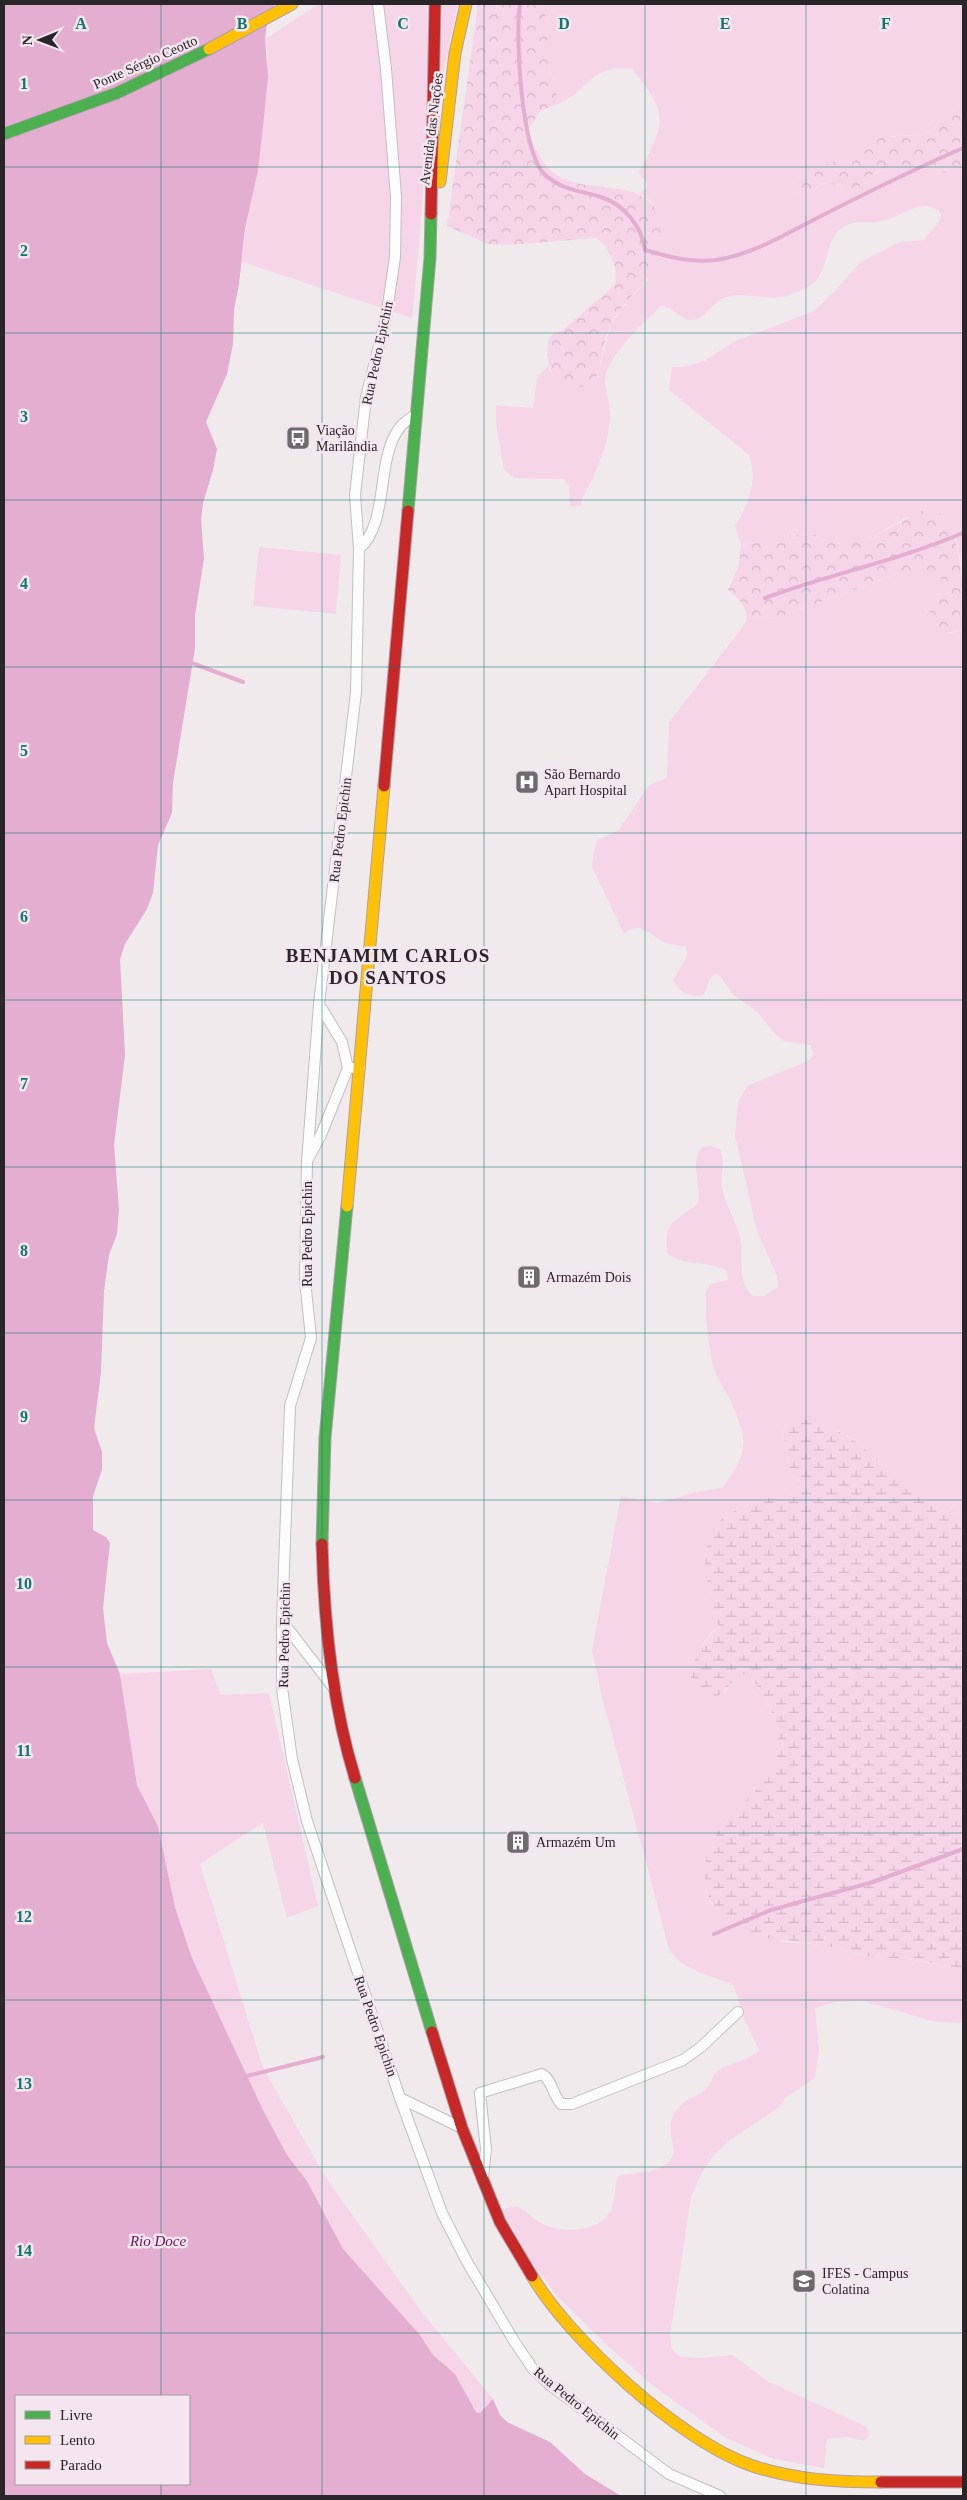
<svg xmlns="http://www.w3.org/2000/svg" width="967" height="2500" font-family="'Times New Roman',serif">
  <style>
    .grass { fill: #f7d5e9 }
    .forest { fill: url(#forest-crowns) }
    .wetland { fill: url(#wetland-marsh) }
    .water { fill: #e3aed0; fill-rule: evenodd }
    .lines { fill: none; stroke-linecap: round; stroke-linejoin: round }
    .stream { stroke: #e3aed0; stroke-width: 4 }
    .street-casing { stroke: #c4bfc2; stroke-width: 12 }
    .fast-casing { stroke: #b19eaa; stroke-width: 13 }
    .slow-casing { stroke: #b19eaa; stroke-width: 13 }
    .jam-casing { stroke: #b19eaa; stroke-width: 13 }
    .street { stroke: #fdfcfc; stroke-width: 10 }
    .fast { stroke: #4caf50; stroke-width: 11 }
    .slow { stroke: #ffc107; stroke-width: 11 }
    .jam { stroke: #c62828; stroke-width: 11 }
    .grid { fill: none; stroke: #0f766e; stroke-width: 1; stroke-opacity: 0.55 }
    .labels { text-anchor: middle; stroke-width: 5; stroke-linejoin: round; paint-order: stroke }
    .street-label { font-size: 14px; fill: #2a2528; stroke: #f4e6ee }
    .poi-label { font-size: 14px; fill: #2a2528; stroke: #f4e6ee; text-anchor: start }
    .water-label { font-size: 15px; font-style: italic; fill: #6b1553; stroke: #f4e6ee }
    .district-label { font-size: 19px; font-weight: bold; letter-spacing: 1px; fill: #2a2528; stroke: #f4e6ee }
    .grid-label { font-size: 16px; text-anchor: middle; font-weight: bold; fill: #0f766e; stroke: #f4e6ee; stroke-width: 5; stroke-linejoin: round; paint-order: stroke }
  </style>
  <defs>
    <pattern id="forest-crowns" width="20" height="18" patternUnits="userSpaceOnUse" patternTransform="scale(1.25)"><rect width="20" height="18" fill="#f7d5e9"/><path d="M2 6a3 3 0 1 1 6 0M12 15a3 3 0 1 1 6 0" fill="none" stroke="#d4b7c8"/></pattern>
    <pattern id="wetland-marsh" width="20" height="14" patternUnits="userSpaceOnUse" patternTransform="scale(1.25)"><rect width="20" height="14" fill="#f7d5e9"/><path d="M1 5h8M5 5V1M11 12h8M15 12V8" fill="none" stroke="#d4b7c8"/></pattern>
  </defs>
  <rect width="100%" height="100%" fill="#f0eaed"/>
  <g class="grass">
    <path d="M319,4H427C430,109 423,214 412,318L242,262L268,56L265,39Z"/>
    <path d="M442,4H458L441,85Z"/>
    <path d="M536,4H963V115L953,111L938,121L934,130L927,135L891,136L793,182L797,195L814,191L820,185L829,182L845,191L861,185L868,178L884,169H894L910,176L923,169H932L959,175L963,172V572L955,533L907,517C886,529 861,546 836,542C823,539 815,534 802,535C782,536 761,542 741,545L735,526C749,503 758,481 749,455L669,390L672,367H683L704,361L733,342L814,311L833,293L860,262L900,242L924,240L939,222L941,214C926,194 900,218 882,221C865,225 848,217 836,234C824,249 828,277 808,287C797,292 784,299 772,298C756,297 742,293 726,297C713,301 707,319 692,320C679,320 674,307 661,306C641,327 616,346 606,374C602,388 611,401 610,415C609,445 595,476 581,501V506H570L569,487L564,479L514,478L504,470L496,424V405L533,408L537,378L548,366L552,375L582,387L597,376L611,325L620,310L647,280L663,226L652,202L639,193L647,189V183L639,173C665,122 670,115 632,69C589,65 592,88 560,103L556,93L547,55L548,23L545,13Z"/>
    <path d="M259,547L341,555L336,614L253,606Z"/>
    <path d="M902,572H934L941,578L948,634L963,630V1514C919,1510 880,1454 842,1433C831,1426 803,1425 789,1422L782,1430L791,1473L801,1483L798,1491L787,1495L763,1500L718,1523L706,1562L707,1580L719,1627L711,1633L700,1649L724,1693L736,1678L744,1674C757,1682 764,1696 770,1710C778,1725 783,1748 776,1765C758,1802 712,1816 706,1863C705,1878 705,1890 712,1904L783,1942L825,1945L862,1955L885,1959H907L963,1969V2023L936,2022L863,2001L836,2002L815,2008L819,2050L815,2078L786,2097L779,2107L729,2141L714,2155L702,2172L691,2197L670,2336L672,2349L680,2357L702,2358L733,2355L769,2382L865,2426L870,2434L864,2441L846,2437L827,2439L824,2468L774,2459L726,2438L655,2387L610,2348L556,2295L531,2261L502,2209L517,2206C526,2210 531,2217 539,2222C560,2234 599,2234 611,2210C616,2199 614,2187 618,2176C633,2173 658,2173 669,2162C682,2148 660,2131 678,2108C686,2098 701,2096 709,2086C712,2081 713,2074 718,2070C732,2062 747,2062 759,2050L744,2019L734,1986C711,1973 685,1974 669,1949L601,1693L592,1650L621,1496L658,1503L700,1491L722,1488C749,1451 749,1442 730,1400C726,1390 717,1380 714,1369C708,1346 705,1317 706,1292L710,1284L728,1280L727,1271C708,1259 686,1268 667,1253C664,1216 677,1223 698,1203C702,1183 689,1165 702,1147L711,1146L720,1149C726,1163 720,1173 722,1187C725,1205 736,1220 740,1238C744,1257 736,1281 753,1296H764L778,1287L777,1276L757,1231L735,1136L738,1102L747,1086L808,1061L814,1054L810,1045L784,1041L776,1035L757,1012L734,995L717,973L710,978L704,995C690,998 680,993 673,980L687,957L686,946C680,945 672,945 666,943C652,939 642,918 624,934L592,867L594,849L598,840L619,830L646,789L652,784L667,778L669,722L742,628L747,618L774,619Z"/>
    <path d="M211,1669L221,1695L269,1693L318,1906L287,1918L263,1823L200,1864L263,2068L326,2178L421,2311L493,2399L480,2413L476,2412L468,2398L455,2374L433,2355L420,2335L343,2249L307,2181L287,2155L264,2112L192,1958L175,1907L158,1826L137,1784L120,1674Z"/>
  </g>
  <g class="forest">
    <path d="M478,4H536L545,13L548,24L547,55L556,93L560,103L540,111L527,133C535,146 542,165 555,174C589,197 646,174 661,220C664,230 666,243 662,253C651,283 624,298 611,324C603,340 602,359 597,376L582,387C574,385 565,385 558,381C547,375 543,339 554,333C557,332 560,332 562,331L615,285C618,266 611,250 597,238L509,245L488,244L447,226Z"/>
    <path d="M953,111L963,115V172L959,175L923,169L910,176C876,165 880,169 854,191H845L829,182L820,185L806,196L797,195L793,182L882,137L927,135L934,130L943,113Z"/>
    <path d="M925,509L945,515C964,552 963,589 963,630C946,634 936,633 925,618L942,596L941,578L933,572H902L774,619L747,618C745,604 739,599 728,590L739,565L741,545C764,541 790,533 814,535C827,535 837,544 851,542C878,538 902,520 925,509Z"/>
  </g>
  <path class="wetland" d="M798,1419C843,1422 878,1461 912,1488C927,1500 944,1512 963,1514V1969C945,1966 926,1961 907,1959C900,1958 892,1960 885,1959C864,1957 846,1949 826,1946C780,1937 746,1946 713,1904C706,1896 705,1882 705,1872C706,1800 808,1791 770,1709C764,1695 757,1682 744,1674C732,1679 727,1691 716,1697C669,1694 699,1644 719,1627C710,1595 694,1553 718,1523C726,1513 749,1505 761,1500C774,1496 786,1496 798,1490L801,1483L791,1473L782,1429L789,1422Z"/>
  <path class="water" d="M4,4H275L268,16L265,39L268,77L264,117L258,170L245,229L239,284L234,310L233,344L227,374L206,422L217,449L213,470L203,503L201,519L204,559L195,615V648L173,783L172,813L158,845L153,893L147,909L125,944L120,959L125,1055L114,1145L119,1209L117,1234L109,1255L104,1291L101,1372L94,1428L102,1452V1470L93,1496V1530L106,1537L110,1543L103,1608L107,1643L120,1674L137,1785L158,1826L175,1907L192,1958L264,2112L287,2155L307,2181L343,2249L420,2335L433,2355L455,2374L476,2412L480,2413L493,2399L500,2415L507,2422L550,2442L585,2474L621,2496H4ZM16,2396H189V2484H16Z"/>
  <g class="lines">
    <g class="stream">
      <path d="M520,4C515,37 521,152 545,175C562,190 581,191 601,197C624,204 642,227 645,250C669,257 691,263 716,260C755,254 791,231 825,214C870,191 917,168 963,148"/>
      <path d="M765,598C831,574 899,560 963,533"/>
      <path d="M189,662L243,682"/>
      <path d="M714,1934L771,1910L873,1882L963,1849"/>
      <path d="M243,2077L323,2057"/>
    </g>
    <g class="street-casing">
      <g id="street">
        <path d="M378,4L386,69L396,197L395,257L386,318L366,397L355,495L359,549L356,692L319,1004L307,1162L305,1280L311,1338L290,1406L282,1621V1688L292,1759L307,1821L400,2098L442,2213L466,2260L514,2341L533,2369L550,2385L669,2474L720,2496"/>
        <path d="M359,549C389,523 376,462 398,430C402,423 409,419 415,415"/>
        <path d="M319,1004L342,1042L348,1068"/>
        <path d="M308,1159L321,1135L348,1068H360"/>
        <path d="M282,1621L336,1691"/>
        <path d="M400,2098L462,2128"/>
        <path d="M483,2178L486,2149L480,2093L542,2074C552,2080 553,2095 561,2104H572L683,2060L701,2047L738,2012"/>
      </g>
    </g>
    <g class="fast-casing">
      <g id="fast">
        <path d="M4,134L117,93L209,49"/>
        <path d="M408,511L430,258L431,214"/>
        <path d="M322,1544L325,1438L347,1206"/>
        <path d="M355,1778L432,2032"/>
      </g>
    </g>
    <g class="slow-casing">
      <g id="slow">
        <path d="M209,49L292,4"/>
        <path d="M440,182L455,53L466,4"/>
        <path d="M347,1206L384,786"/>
        <path d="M532,2276C570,2340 679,2440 750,2465C793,2480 837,2482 881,2482"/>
      </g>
    </g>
    <g class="jam-casing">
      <g id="jam">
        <path d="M431,214L435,4"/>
        <path d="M384,786L408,511"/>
        <path d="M322,1544C324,1621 332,1704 355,1778"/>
        <path d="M432,2032L462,2128L500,2222L532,2276"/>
        <path d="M881,2482H963"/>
      </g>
    </g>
    <use href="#street" class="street"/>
    <use href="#fast" class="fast"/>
    <use href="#slow" class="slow"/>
    <use href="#jam" class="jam"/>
  </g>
  <path class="grid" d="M161,4V2396M322,4V2496M484,4V2496M645,4V2496M806,4V2496M4,167H963M4,333H963M4,500H963M4,667H963M4,833H963M4,1000H963M4,1167H963M4,1333H963M4,1500H963M4,1667H963M4,1833H963M4,2000H963M4,2167H963M4,2333H963M161,2484V2496"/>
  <defs>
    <g id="bus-square" transform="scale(1.25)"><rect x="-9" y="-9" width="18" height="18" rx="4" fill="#6f6a6d" stroke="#f4e6ee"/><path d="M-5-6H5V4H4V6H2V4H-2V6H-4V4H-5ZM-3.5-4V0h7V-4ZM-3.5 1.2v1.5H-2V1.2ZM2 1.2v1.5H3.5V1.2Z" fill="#fff"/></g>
    <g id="hospital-square" transform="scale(1.25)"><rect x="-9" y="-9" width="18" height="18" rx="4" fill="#6f6a6d" stroke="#f4e6ee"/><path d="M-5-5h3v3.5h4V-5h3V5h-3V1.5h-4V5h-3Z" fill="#fff"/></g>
    <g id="building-square" transform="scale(1.25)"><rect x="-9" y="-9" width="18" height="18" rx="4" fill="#6f6a6d" stroke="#f4e6ee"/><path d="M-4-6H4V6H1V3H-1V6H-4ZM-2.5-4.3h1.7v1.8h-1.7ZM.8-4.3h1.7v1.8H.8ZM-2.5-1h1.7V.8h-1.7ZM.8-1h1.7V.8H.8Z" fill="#fff"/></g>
    <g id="university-square" transform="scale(1.25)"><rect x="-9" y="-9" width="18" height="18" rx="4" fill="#6f6a6d" stroke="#f4e6ee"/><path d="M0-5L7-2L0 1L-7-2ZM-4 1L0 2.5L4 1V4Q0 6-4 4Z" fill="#fff"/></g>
  </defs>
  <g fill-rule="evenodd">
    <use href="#bus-square" x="298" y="438"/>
    <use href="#hospital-square" x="527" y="782"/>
    <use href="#building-square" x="529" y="1277"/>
    <use href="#building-square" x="518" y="1842"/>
    <use href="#university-square" x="804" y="2281"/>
  </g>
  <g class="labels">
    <g class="street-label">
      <text transform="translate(145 62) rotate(-24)" y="5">Ponte Sérgio Ceotto</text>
      <text transform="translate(431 129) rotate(-83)" y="5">Avenida das Nações</text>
      <text transform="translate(377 353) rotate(-78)" y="5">Rua Pedro Epichin</text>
      <text transform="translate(340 830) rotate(-83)" y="5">Rua Pedro Epichin</text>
      <text transform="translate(307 1234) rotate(-90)" y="5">Rua Pedro Epichin</text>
      <text transform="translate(284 1635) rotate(-89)" y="5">Rua Pedro Epichin</text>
      <text transform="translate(376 2026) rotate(71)" y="5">Rua Pedro Epichin</text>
      <text transform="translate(577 2403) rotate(39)" y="5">Rua Pedro Epichin</text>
    </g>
    <g class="poi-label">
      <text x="316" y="435">Viação<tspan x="316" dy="16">Marilândia</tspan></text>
      <text x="544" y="779">São Bernardo<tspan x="544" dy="16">Apart Hospital</tspan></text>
      <text x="546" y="1282">Armazém Dois</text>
      <text x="536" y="1847">Armazém Um</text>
      <text x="822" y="2278">IFES - Campus<tspan x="822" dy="16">Colatina</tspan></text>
    </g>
    <g class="water-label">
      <text x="158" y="2246">Rio Doce</text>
    </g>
    <g class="district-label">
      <text x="388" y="962">BENJAMIM CARLOS<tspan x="388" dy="22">DO SANTOS</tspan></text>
    </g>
  </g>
  <g class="grid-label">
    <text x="81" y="29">A</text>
    <text x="242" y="29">B</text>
    <text x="403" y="29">C</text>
    <text x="564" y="29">D</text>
    <text x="725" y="29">E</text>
    <text x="886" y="29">F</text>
    <text x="24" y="89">1</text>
    <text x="24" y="256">2</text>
    <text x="24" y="422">3</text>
    <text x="24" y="589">4</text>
    <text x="24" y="756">5</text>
    <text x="24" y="922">6</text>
    <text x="24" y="1089">7</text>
    <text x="24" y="1256">8</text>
    <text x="24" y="1422">9</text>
    <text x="24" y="1589">10</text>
    <text x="24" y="1756">11</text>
    <text x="24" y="1922">12</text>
    <text x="24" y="2089">13</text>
    <text x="24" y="2256">14</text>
  </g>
  <rect width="967" height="2500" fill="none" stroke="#2a2528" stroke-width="10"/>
  <rect x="15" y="2395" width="175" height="90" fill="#f4e6ee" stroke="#a3999f"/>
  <rect x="25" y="2411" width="25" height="8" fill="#4caf50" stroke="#a3999f"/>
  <text x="60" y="2420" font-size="15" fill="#2a2528">Livre</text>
  <rect x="25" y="2436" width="25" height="8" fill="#ffc107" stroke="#a3999f"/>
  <text x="60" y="2445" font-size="15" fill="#2a2528">Lento</text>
  <rect x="25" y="2461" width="25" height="8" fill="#c62828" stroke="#a3999f"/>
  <text x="60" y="2470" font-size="15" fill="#2a2528">Parado</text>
  <g transform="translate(40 40) rotate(269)" stroke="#f4e6ee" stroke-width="4" paint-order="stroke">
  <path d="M0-4L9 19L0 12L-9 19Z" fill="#2a2528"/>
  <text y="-8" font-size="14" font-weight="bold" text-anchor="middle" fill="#2a2528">N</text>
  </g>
</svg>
